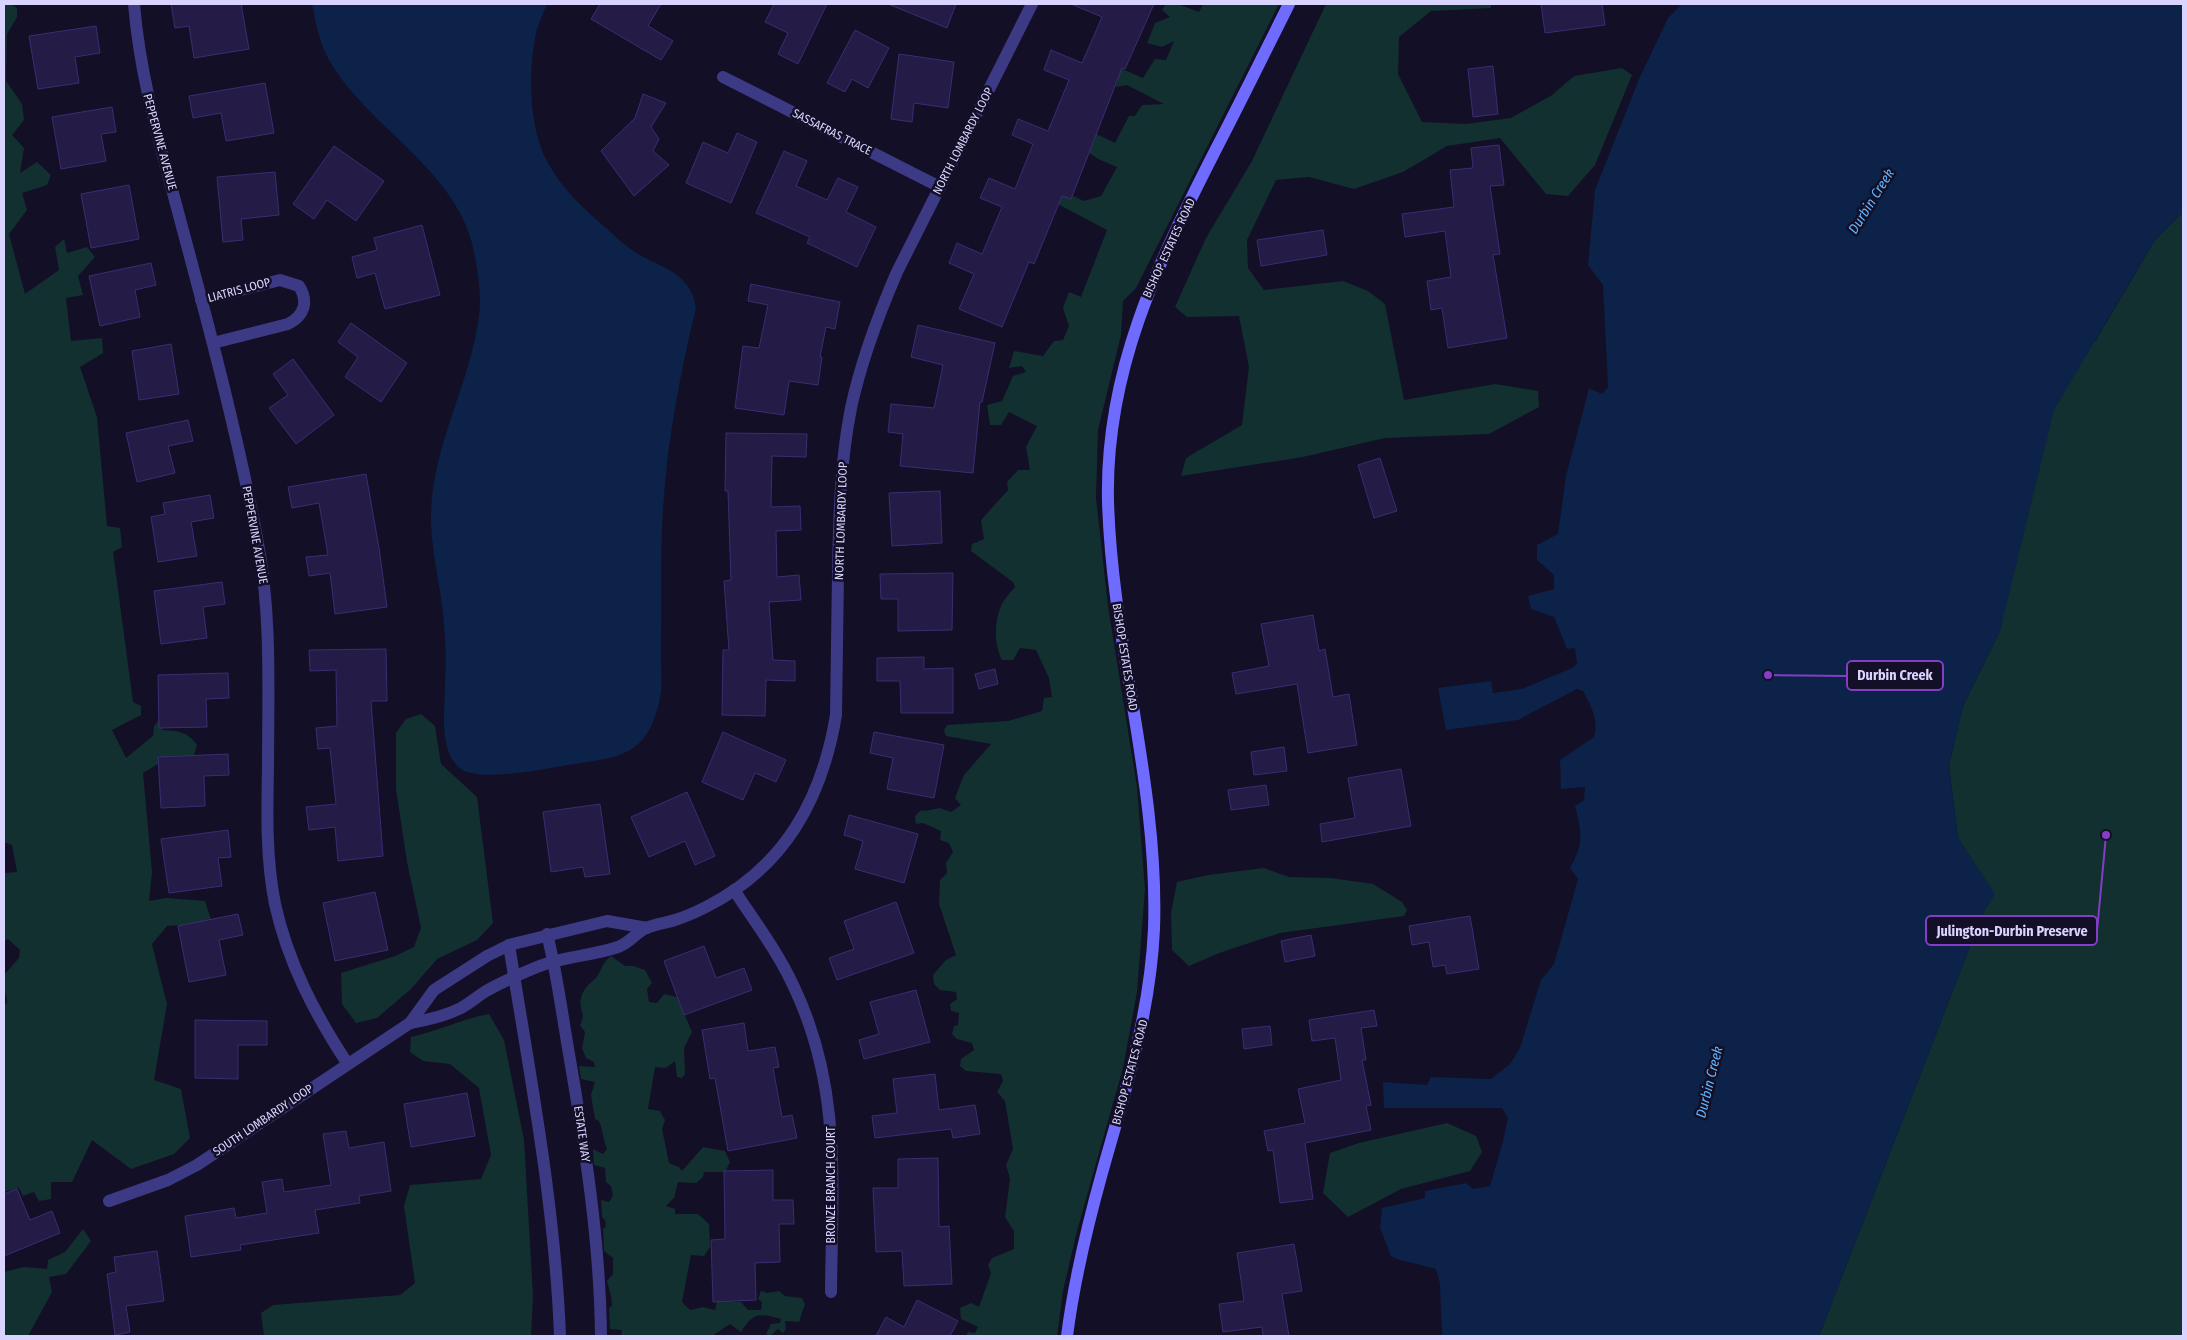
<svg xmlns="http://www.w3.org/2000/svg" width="2187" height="1340" font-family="'Fira Sans Condensed',sans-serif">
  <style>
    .green { fill: #12302f }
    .water { fill: #0c2248 }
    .building { fill: #241b47; stroke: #3b2d73 }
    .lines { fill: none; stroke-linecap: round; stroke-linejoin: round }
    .street { stroke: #3d3a85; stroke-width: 12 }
    .secondary { stroke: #6f6bff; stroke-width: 12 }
    .labels { text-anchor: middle; stroke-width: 5; stroke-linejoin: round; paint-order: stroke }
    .street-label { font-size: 12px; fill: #d9d4ff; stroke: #130f26 }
    .water-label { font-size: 14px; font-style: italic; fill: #62b6ff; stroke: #130f26 }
    .leader { fill: none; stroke: #843dc5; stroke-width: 2 }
    .callout-dot { fill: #843dc5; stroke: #130f26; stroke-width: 2 }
    .callout { fill: #130f26; stroke: #843dc5; stroke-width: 2 }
    .callout-label { font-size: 14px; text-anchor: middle; font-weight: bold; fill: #d9d4ff }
  </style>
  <rect width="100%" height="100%" fill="#130f26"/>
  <g class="green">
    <path d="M4,4H11L17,8V17L7,34L6,81L22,104L24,120L12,135L24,148L20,173L37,162L51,175L47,185L22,193L27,210L9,234L25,294L59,270L55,247L64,239L67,253L87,247L95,257L78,276L83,295L66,298L71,341L102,338L103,353L80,367L97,417L107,526L120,528L122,547L113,552L133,702L141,706V715L112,730L126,758L153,736L154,726L159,720H161L162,730C178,731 187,731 197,745L194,755L171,756L143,773L152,872L149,901L166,898L205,901L212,923L167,926L152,944L167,1004L154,1080L181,1089L190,1138L174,1154L131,1169L92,1140L72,1182H51V1199L39,1201L34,1192L23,1196L19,1188L4,1192V1004L7,1003L6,994L4,992V975L19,958L20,950L8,939L4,941V873L17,872L12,845L4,842Z"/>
    <path d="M1166,4H1178L1199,12L1203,4H1279L1136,288L1123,301L1121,335L1098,430L1096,498L1108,606L1137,787L1145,889L1137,992L1123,1068L1077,1231L1063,1291L1057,1336H966L968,1332L975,1333L978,1327L961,1319L960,1308L971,1303L979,1307L991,1273L988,1265L992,1258L1014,1249V1231L1005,1217L1010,1179L1006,1165L1013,1149L1005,1101L997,1092L1003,1081L1001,1074L966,1071L960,1066L961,1059L974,1050L972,1043L957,1039L952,1034L954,1026L958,1025L959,1013L951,1011L950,1004L957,999L956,992L940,990L934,984L933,975L946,960L956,955L939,904L940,880L947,873L946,863L953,852L949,843L940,840L941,831L923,823L916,824L915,816L921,810L925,811L940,808L951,812L961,805L955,798L964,775L991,744L946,736L944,730L947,725L1008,721L1042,711L1044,698L1052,697L1049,678L1036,650L1020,648L1013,660H1002C994,645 994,622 1001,606C1004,599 1010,593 1015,587L1013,582L971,551L972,544L984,539L981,520L1008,490L1007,482L1018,470H1030L1026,447L1037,426L1009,412L1001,425H990L987,405L1002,401L1013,376L1026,372L1022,366L1009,368L1014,351L1043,356L1054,341L1063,340L1069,326L1063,308L1069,292L1081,297L1107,230L1054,202L1067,193L1084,201L1101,196L1117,167L1098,159L1061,133L1078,125L1115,143L1129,116H1135L1142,105L1164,104L1127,85L1116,87L1118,79L1111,73L1115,66L1143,78L1155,59L1166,60L1174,41L1162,47L1147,43L1155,23L1170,17L1162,10Z"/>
    <path d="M1326,4H1491V8L1431,11L1399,37L1398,74L1422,122L1466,124L1511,118L1552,95L1574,76L1622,68L1632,75L1595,165L1568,196L1546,194L1500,138L1447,146L1403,172L1354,189L1309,177L1276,180L1247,240L1248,268L1264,290L1343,281L1368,291L1385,304L1404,400L1495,384L1538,391L1539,407L1489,434L1385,438L1303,457L1181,476L1186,458L1242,425L1249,367L1239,316L1187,317L1175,307L1206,238L1252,161Z"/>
    <path d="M2183,212V1336H1819L1983,913L1994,894L1958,838L1949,765L1963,706L2000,631L2018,434L2096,340L2155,240Z"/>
    <path d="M421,714L435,726L441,764L477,797L493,923L477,940L437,959L411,989L377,1018L356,1023L342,1004L341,973L395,956L414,947L421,928L407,862L396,789V733L406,719Z"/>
    <path d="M1264,868L1289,877L1331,878L1373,884L1402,902L1407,910L1404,916L1280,933L1222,952L1189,966L1172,950L1171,913L1177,882L1208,875Z"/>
    <path d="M611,956L625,966H634L645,970L652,983L647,989L649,1002L657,1003L664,994L677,997L692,1032L684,1048L685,1074L682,1078L677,1077L675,1061L666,1068L655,1067L648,1109L660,1111L665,1120L662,1129L669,1163L679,1167L682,1171L703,1147L725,1151L730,1162L725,1172H704L703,1177L696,1183L678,1182L674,1198L666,1206L675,1209V1214H698L709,1224L710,1247L704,1256L691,1255L682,1302L690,1310L703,1307L715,1310L717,1302H741L748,1310H761L762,1302L758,1299L761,1291L767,1293L779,1291L785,1296L802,1298L805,1304L799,1322L785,1321L786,1329L783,1333L778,1329L770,1336L766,1334L771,1324L780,1323L781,1319C760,1313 753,1312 741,1332L730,1324L712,1336H621L622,1330L610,1329L609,1308L612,1306C612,1296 609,1290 607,1281L613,1274V1258L604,1251L603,1229L606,1227L605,1220L602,1217L601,1200L609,1202L613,1196L611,1186L606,1182L605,1168L594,1165L593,1149L603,1154L607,1149C603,1140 603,1130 599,1121L595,1119L591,1095L595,1082L581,1079L579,1066L595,1067L594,1062L586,1058L582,1048L585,1032L580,1025C587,1012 578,1009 581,998C583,989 589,984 595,979C602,971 602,962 611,956Z"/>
    <path d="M489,1014L504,1040L524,1140L533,1296L531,1336H264L261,1313L273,1305L400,1295L415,1283L404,1206L410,1185L481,1179L491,1155L479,1088L450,1064L423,1061L410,1052L411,1037C438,1031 462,1019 489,1014Z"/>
    <path d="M1447,1123L1476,1136L1482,1152L1470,1171L1401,1189L1348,1217L1323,1193L1330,1153L1359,1143Z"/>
    <path d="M83,1229L91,1241L66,1274L49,1277L52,1292L28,1336H4V1272L24,1267L47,1269L48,1260L65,1252Z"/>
  </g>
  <g class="water">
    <path d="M312,4H547C544,12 540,20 537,29C528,67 528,128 548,163C562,189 584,209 606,228C614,235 623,244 632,250C659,268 691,271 696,308C680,374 667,442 663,510C660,554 662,599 661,643C660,675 666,689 653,722C638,760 603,759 568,765C544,769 478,783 459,768C453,762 447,751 446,742C442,724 445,703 445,684C446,664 446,645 444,625C442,591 432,557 431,523C429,451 470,386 479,316C482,294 477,265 472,243C452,167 367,126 329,60C319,43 316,23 312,4Z"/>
    <path d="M1682,4H2183V212L2155,240L2054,410L2000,631L1963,706L1949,765L1958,838L1995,894L1983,913L1819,1336H1442L1440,1284L1436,1269L1397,1259L1391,1256L1380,1228L1382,1208L1425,1198V1191L1466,1183L1473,1189L1490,1186L1502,1145L1508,1118L1502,1108H1384L1383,1082L1427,1085L1431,1077L1491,1079L1510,1064L1520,1048L1541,980L1554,964L1578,879L1570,868C1584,843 1582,834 1575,806L1584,800L1585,787L1561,789L1560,760L1594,737C1599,719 1591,707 1583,691L1577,689L1518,720L1446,730L1438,688L1491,681L1493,693L1522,689L1572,668L1577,664L1575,648L1567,649L1554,617L1531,609L1528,596L1554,589V575L1537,560V545L1558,534L1566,476L1589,388L1602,394L1608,387L1603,285L1588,265L1595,190L1639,79L1668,18Z"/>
  </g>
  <g class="building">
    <path d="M171,4H241L249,49L194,58L189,26L175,28Z"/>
    <path d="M600,4H661L648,26L673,41L661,60L591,19Z"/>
    <path d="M774,4H827L798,64L778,54L788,33L765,22Z"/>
    <path d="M888,4H956L947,28Z"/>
    <path d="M1071,4H1154L1125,69L1122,68L1071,199L1062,196L1034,264L1029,262L1002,327L959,309L974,274L949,263L957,243L982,254L1002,207L980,198L989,178L1015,189L1033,144L1012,135L1018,119L1048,131L1069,80L1044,70L1051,50L1082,63L1102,17Z"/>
    <path d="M1541,4H1602L1605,25L1545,33Z"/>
    <path d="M96,26L100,53L75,57L79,83L38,89L29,36Z"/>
    <path d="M855,30L889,48L868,88L852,79L845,92L827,83Z"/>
    <path d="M899,54L954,62L948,108L914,103L912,122L891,119Z"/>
    <path d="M1493,66L1498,114L1473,117L1468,69Z"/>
    <path d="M265,83L274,133L226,141L221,113L193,118L189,96Z"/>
    <path d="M643,94L666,103L651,127L659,139L653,151L669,165L634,196L601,151L635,118Z"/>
    <path d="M112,107L116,132L101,134L106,161L61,169L52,117Z"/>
    <path d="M737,133L757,142L731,203L686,183L703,142L728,153Z"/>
    <path d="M1499,145L1504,185L1490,186L1500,254L1493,255L1507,338L1448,348L1442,308L1431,310L1427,281L1451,277L1445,231L1405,237L1402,214L1454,207L1450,170L1473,168L1471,148Z"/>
    <path d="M334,146L384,181L356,221L327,200L314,219L293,204Z"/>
    <path d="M784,151L807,161L796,186L827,200L838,178L858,187L846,212L876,227L857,267L807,243L810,237L756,213Z"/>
    <path d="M275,172L279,215L241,219L243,240L223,242L217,177Z"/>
    <path d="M129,185L139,239L91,248L81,194Z"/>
    <path d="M422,225L440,295L385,309L375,273L357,278L352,257L377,250L374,238Z"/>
    <path d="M1323,230L1327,255L1261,266L1257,240Z"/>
    <path d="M151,263L156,285L135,290L140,317L100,326L89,276Z"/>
    <path d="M751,284L840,302L835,329L826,327L820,357H822L818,385L789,381L784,415L735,408L743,346L759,348L768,305L748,301Z"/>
    <path d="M351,323L407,363L381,402L345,377L358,357L338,342Z"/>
    <path d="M918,325L995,343L982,402H980L973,473L900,466L903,434L888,432L891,404L934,408L943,365L911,357Z"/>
    <path d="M171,344L179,394L139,400L132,351Z"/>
    <path d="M293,359L334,415L296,444L269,408L288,395L273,374Z"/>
    <path d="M188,420L193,441L168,446L175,473L137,482L126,433Z"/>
    <path d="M726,433L807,434L806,457L772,456L771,507L800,506L801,530L776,531L777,577L799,575L801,600L769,602L773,660L795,661V681L766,680L765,716L722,715L723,650H729L724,581L731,580L728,491H725Z"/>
    <path d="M1380,458L1397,511L1374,518L1358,465Z"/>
    <path d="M366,474L379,548L387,607L335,614L330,573L309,576L306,557L328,555L319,503L292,508L288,487Z"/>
    <path d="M940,491L942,543L892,546L889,493Z"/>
    <path d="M210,495L214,518L191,522L197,556L158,562L151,517L165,514L163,503Z"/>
    <path d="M953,573L952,630L898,631V599H881L880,574Z"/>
    <path d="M222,582L225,604L203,607L207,638L161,644L154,591Z"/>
    <path d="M1313,615L1319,651L1325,649L1333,697L1349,694L1357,745L1308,753L1297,684L1236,694L1232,673L1269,666L1261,624Z"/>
    <path d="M386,649L387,701H371L383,856L338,861L335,827L309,830L306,807L336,804L330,748L318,749L316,728L337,726L336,670L310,671L309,650Z"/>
    <path d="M924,657V669L953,668V713H901L900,681H877V658Z"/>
    <path d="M995,669L998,684L979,689L975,674Z"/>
    <path d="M228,673L229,698L206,699L207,727L159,728L158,675Z"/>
    <path d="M723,732L786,760L776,782L755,773L743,800L702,782Z"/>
    <path d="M874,732L944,745L934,798L887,789L893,758L870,753Z"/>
    <path d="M1284,747L1287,771L1254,775L1251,752Z"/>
    <path d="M228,754L229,775L204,776L205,806L161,808L158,757Z"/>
    <path d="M1401,769L1411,826L1322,842L1320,824L1355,818L1348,778Z"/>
    <path d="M1266,785L1269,805L1231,810L1228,790Z"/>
    <path d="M687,792L715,856L695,865L685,841L649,857L631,817Z"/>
    <path d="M600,804L610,874L585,877L583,867L551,872L543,812Z"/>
    <path d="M849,815L918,834L904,883L855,869L863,841L844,835Z"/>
    <path d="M228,830L231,857L218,858L222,886L169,893L161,839Z"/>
    <path d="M375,892L388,950L335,961L323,903Z"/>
    <path d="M896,902L914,953L837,980L829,958L854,949L844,921Z"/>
    <path d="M238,914L243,935L219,940L226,975L189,982L178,926Z"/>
    <path d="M1470,916L1479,969L1447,974L1445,965L1433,967L1429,942L1412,945L1409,926Z"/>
    <path d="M1311,935L1315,956L1285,962L1281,941Z"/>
    <path d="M704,946L716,978L744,968L752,990L684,1015L664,961Z"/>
    <path d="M916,990L930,1042L864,1059L859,1040L879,1034L870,1002Z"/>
    <path d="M1374,1010L1377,1026L1361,1028L1366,1060H1362L1371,1105L1366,1106L1371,1130L1305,1143L1313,1199L1280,1203L1273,1150L1268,1151L1264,1131L1305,1123L1298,1089L1341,1080L1335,1038L1312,1041L1309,1020Z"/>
    <path d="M195,1020L267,1021V1045H238V1079L195,1078Z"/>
    <path d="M744,1023L748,1051L775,1047L779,1067L773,1068L782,1117L792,1115L797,1138L728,1151L715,1078L710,1079L702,1030Z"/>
    <path d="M1270,1026L1272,1045L1244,1049L1242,1029Z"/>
    <path d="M935,1074L939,1110L975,1105L980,1134L953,1138L951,1129L875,1138L872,1116L897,1113L893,1079Z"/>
    <path d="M467,1093L475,1136L411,1147L404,1104Z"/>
    <path d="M346,1131L349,1148L384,1142L391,1191L359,1196L360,1203L315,1210L319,1233L240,1245L241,1250L191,1257L185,1216L234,1208L236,1218L267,1213L262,1182L282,1179L284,1192L331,1185L323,1134Z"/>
    <path d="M938,1158L939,1227L949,1226L952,1284L904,1286L902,1251L876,1252L873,1188H898V1159Z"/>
    <path d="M773,1170V1200H793L794,1224H779L780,1262L755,1263L756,1300L713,1302L711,1240L725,1239L724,1171Z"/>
    <path d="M17,1189L30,1220L52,1211L60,1233L4,1256V1194Z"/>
    <path d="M1294,1244L1302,1291L1282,1294L1289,1336H1263L1262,1327L1223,1332L1219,1304L1244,1301L1237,1253Z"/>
    <path d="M157,1251L164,1301L126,1306L130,1332L115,1335L107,1274L116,1272L114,1257Z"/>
    <path d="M917,1300L958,1321L950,1336H876L886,1317L904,1327Z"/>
  </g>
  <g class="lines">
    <g class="street">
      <path d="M134,4C140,79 162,151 181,223C209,327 237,432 257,538C272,614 268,691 268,768C267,813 266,859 275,904C288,963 315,1014 347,1063"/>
      <path d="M723,77L940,187"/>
      <path d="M201,300L280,280L299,286C309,302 304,316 288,324L213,343"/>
      <path d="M734,890C755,922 778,952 794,987C842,1088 832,1184 831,1292"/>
      <path d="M547,934C557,973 562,1014 569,1054C585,1147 600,1241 601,1336"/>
      <path d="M509,945C530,1075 555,1205 560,1336"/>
      <path d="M410,1023C428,1020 445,1016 461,1008C470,1003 478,996 486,991C502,982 520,974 537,967C563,956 592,956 618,947C628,944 636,933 646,928C655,924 666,923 675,920C685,917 696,912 706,907C785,867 822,799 836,715C837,668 837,621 838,574C839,519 840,463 851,408C861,361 878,316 897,272L1032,4"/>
      <path d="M109,1201L168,1180L197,1165L410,1023L434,990L487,956L509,945L607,921L647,928"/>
    </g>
    <path class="secondary" d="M1067,1336C1074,1281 1087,1227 1102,1173C1125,1091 1150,1016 1154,929C1159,785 1112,645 1108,501C1105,372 1157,265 1214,153C1240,103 1264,54 1289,4"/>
  </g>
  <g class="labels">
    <g class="street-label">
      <text transform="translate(832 132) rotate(27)" y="4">SASSAFRAS TRACE</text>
      <text transform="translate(963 141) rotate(-63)" y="4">NORTH LOMBARDY LOOP</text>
      <text transform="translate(160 142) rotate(75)" y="4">PEPPERVINE AVENUE</text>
      <text transform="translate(1169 248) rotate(-65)" y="4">BISHOP ESTATES ROAD</text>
      <text transform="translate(239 290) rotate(-15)" y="4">LIATRIS LOOP</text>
      <text transform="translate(841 521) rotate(-88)" y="4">NORTH LOMBARDY LOOP</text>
      <text transform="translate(255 535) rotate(80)" y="4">PEPPERVINE AVENUE</text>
      <text transform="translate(1125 657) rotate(81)" y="4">BISHOP ESTATES ROAD</text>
      <text transform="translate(1130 1072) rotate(-75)" y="4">BISHOP ESTATES ROAD</text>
      <text transform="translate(263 1120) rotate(-34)" y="4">SOUTH LOMBARDY LOOP</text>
      <text transform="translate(582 1134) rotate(82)" y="4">ESTATE WAY</text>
      <text transform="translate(831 1185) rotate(-90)" y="4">BRONZE BRANCH COURT</text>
    </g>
    <g class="water-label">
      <text transform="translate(1871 201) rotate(-58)" y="5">Durbin Creek</text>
      <text transform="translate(1709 1082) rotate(-76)" y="5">Durbin Creek</text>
    </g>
  </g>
  <path class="leader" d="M1768 675L1847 676M2106 835L2097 931"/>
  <g class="callout-dot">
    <circle cx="1768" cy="675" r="5"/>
    <circle cx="2106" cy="835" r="5"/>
  </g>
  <g class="callout">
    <rect x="1847" y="661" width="96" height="29" rx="5"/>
    <rect x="1926" y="916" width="171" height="29" rx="5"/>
  </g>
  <g class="callout-label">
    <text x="1895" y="680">Durbin Creek</text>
    <text x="2012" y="936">Julington-Durbin Preserve</text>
  </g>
  <rect width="2187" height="1340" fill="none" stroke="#d9d4ff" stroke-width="10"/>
</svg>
